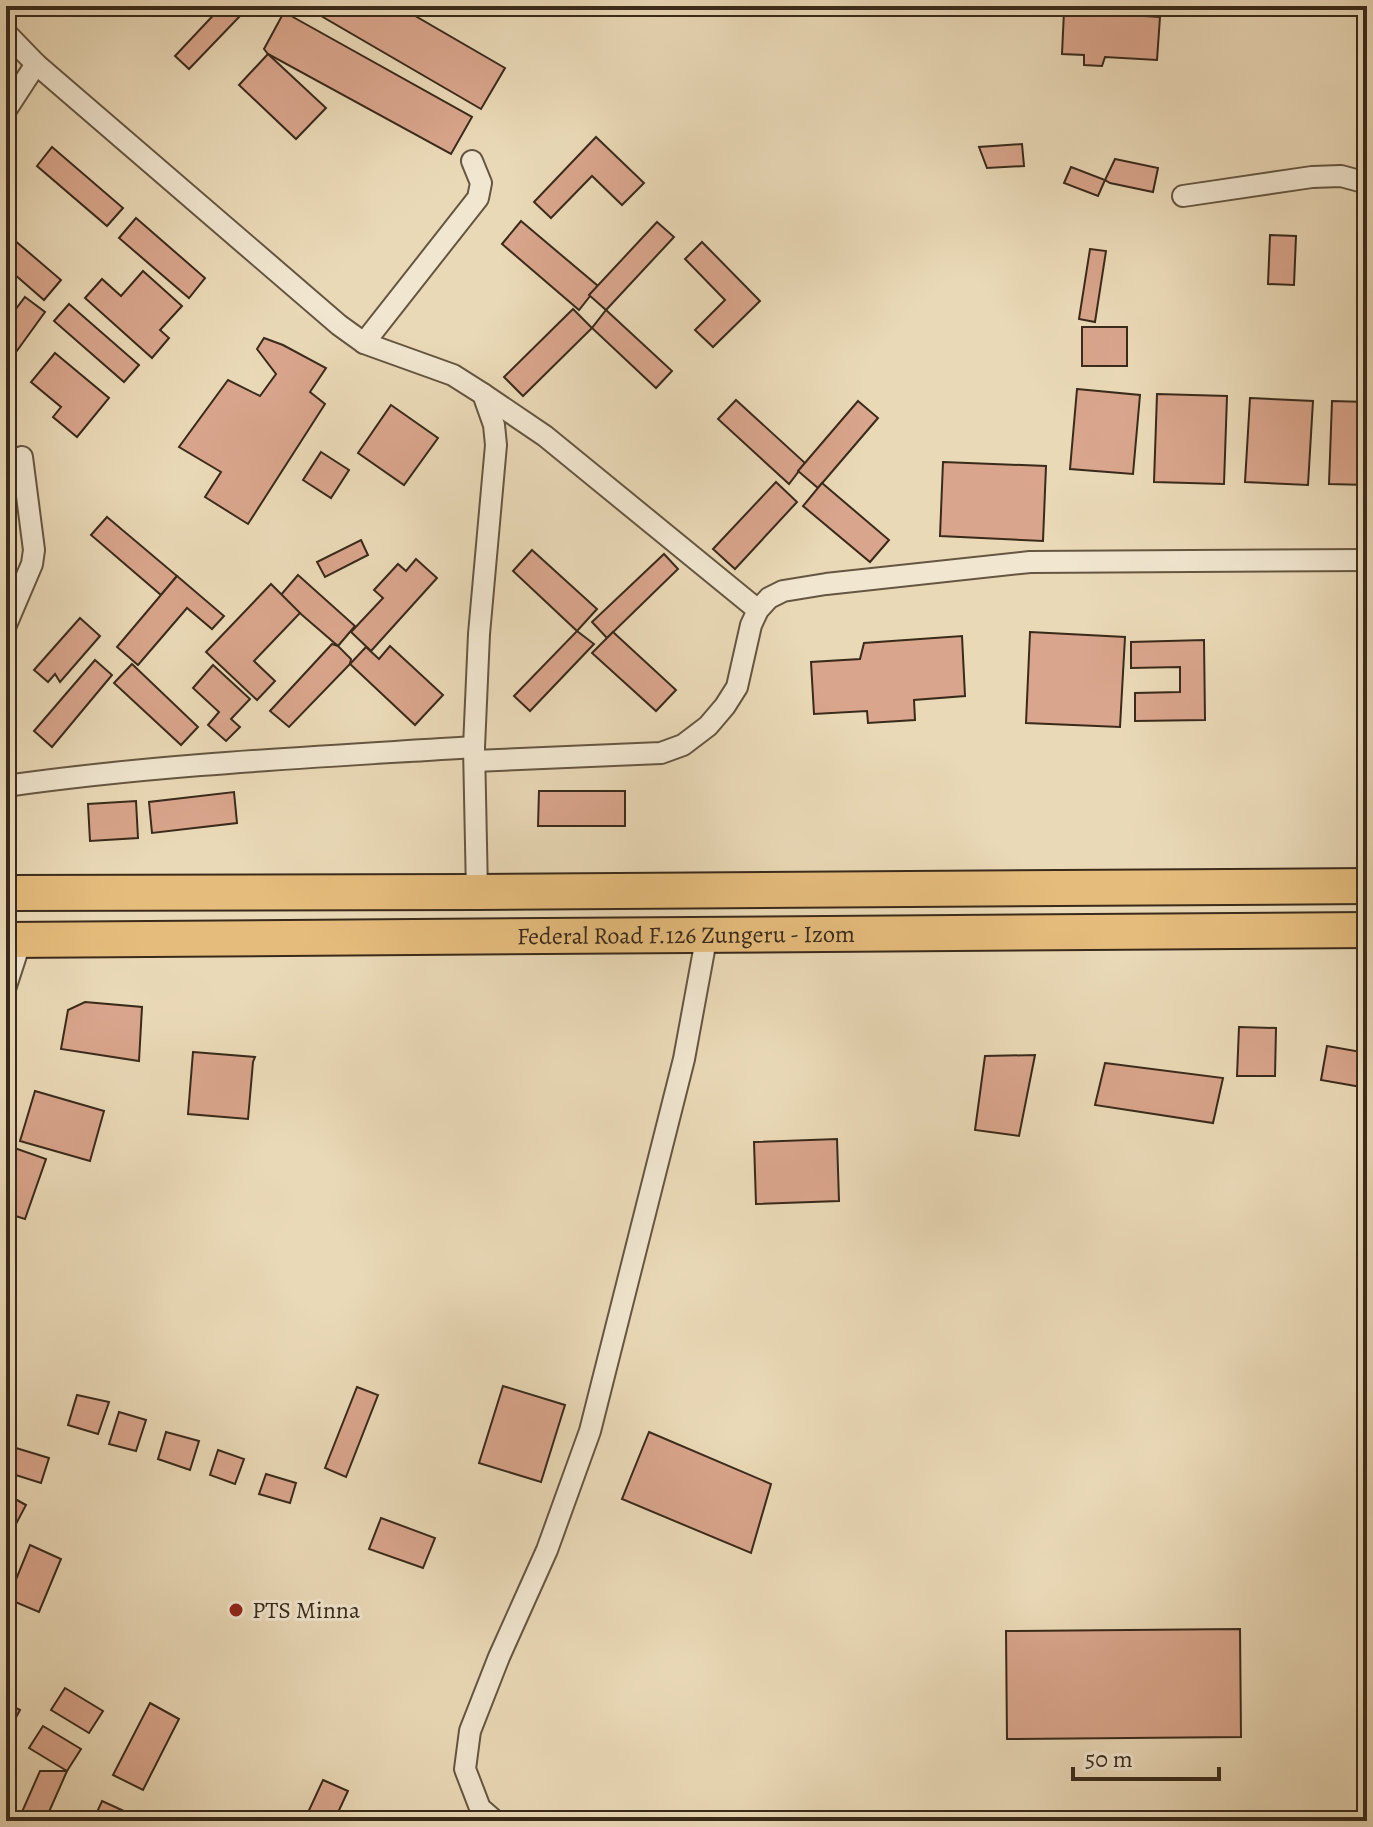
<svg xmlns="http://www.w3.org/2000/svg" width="1373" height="1827" font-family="Alegreya,serif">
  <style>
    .building { fill: #d9a58c; stroke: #392a1a; stroke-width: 2 }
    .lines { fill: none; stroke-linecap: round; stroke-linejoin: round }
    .street-casing { stroke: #655641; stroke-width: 24 }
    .primary-casing { stroke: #392a1a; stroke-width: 38 }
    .street { stroke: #f1e6d0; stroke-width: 20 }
    .primary { stroke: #e5bc7c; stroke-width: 34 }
    .poi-dot { fill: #8f2418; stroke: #f1e6d0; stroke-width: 3 }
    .labels { text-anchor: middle; stroke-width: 6; stroke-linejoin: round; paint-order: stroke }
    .street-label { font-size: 24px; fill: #392a1a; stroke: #f1e6d0 }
    .poi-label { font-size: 24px; fill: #392a1a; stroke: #f1e6d0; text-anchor: start }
  </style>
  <rect width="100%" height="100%" fill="#ead9b7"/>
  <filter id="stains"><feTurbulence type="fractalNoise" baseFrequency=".0025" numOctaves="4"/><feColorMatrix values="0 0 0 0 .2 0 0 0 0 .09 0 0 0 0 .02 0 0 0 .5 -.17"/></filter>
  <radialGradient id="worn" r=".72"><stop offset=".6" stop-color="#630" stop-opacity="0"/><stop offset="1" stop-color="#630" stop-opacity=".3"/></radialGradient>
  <g class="building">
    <path d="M222,6H230L240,16L189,69L175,56Z"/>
    <path d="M304,6H398L505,68L481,109Z"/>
    <path d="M1064,11L1160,17L1157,60L1105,57L1102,66L1084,65V55L1062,54Z"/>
    <path d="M284,12L472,117L451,154L268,54L264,49Z"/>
    <path d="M268,54L326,108L296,139L239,85Z"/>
    <path d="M596,137L644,183L622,205L592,176L551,218L534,202Z"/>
    <path d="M1022,144L1024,166L987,168L979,147Z"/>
    <path d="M52,147L123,208L107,226L37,166Z"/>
    <path d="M1115,159L1158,168L1153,192L1110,183L1105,180Z"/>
    <path d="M1071,167L1105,180L1098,196L1064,183Z"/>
    <path d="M136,218L205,278L189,298L119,238Z"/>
    <path d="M521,221L598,286L579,310L502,244Z"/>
    <path d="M657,222L674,237L606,310L589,295Z"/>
    <path d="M6,233L61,280L44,300L6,267Z"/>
    <path d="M1270,235L1296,236L1294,285L1268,284Z"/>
    <path d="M702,242L760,301L713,347L695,330L725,300L685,259Z"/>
    <path d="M1090,249L1106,251L1095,322L1079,319Z"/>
    <path d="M143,271L182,306L160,330L169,338L152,358L85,298L102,279L121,296Z"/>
    <path d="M25,297L45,312L6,366V322Z"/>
    <path d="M69,304L139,365L124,382L54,321Z"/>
    <path d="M573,309L592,328L523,396L504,377Z"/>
    <path d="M606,310L672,371L656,388L592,328Z"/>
    <rect x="1082" y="327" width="45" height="39"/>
    <path d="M264,338L283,345L326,368L310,392L325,404L248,524L205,497L221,472L179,447L228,380L260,396L276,374L257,349Z"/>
    <path d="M55,353L109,398L77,437L53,417L61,407L31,382Z"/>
    <path d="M1077,389L1140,395L1133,474L1070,469Z"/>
    <path d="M1157,394L1227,396L1224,484L1154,482Z"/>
    <path d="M1250,398L1313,401L1308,485L1245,482Z"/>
    <path d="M736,400L805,463L789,484L718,419Z"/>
    <path d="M858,401L878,418L818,488L798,471Z"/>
    <path d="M1332,401L1367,402V485L1329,484Z"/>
    <path d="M391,405L438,438L404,485L358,453Z"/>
    <path d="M321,452L349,470L331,498L303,480Z"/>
    <path d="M943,462L1046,466L1043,541L940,536Z"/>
    <path d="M776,482L797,502L735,569L713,549Z"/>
    <path d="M822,483L889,540L870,562L803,506Z"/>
    <path d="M107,517L177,576L161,595L91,535Z"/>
    <path d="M361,540L368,555L325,577L317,562Z"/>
    <path d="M532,550L597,609L577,631L513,571Z"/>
    <path d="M664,554L678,569L607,638L592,622Z"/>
    <path d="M416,559L437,578L371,651L351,632L383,598L374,590L398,564L406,571Z"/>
    <path d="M298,575L355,626L338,646L280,596Z"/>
    <path d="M177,576L224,616L212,629L187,608L138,665L117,647Z"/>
    <path d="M271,584L300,613L254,661L275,681L257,700L206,652Z"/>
    <path d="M80,618L100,636L60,682L55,674L48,682L34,670Z"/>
    <path d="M577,631L594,644L530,711L514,696Z"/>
    <path d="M613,632L676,690L656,711L592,653Z"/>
    <path d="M1030,632L1125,637L1120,727L1026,723Z"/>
    <path d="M962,636L965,696L914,700L915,720L868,723L867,711L814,714L811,662L860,659L864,643Z"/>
    <path d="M1204,640L1205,720L1135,721V693L1180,692V667L1131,668V642Z"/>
    <path d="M332,644L338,646L351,659L350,664L289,727L270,711Z"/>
    <path d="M390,646L443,695L415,725L350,664L366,647L379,659Z"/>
    <path d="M95,660L112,675L52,747L34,731Z"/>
    <path d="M132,664L198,727L181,745L114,683Z"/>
    <path d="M213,665L250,699L231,719L240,727L226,741L208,725L219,712L193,688Z"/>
    <path d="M539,791H625V826H538Z"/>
    <path d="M234,792L237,823L152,833L149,802Z"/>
    <path d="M136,801L138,838L90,841L88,804Z"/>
    <path d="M85,1002L142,1007L139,1061L61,1049L68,1010Z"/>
    <path d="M1239,1027L1276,1028L1275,1076H1237Z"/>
    <path d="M1327,1046L1367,1053V1088L1321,1080Z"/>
    <path d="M193,1052L255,1057L253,1062L248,1119L188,1114Z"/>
    <path d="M1035,1055L1019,1136L975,1130L985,1056Z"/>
    <path d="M1105,1063L1223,1078L1213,1123L1095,1105Z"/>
    <path d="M35,1091L104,1111L90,1161L20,1141Z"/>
    <path d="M837,1139L839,1201L756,1204L754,1142Z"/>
    <path d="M6,1145L46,1159L25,1219L6,1213Z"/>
    <path d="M503,1386L565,1405L541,1482L479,1463Z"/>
    <path d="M357,1387L378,1395L346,1477L325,1468Z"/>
    <path d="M77,1395L109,1402L98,1434L68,1425Z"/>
    <path d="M119,1412L146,1420L136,1451L109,1444Z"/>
    <path d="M166,1432L199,1441L190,1470L158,1459Z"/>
    <path d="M649,1432L771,1484L751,1553L622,1499Z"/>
    <path d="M6,1445L49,1458L41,1483L6,1472Z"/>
    <path d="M218,1450L244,1459L235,1484L210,1475Z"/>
    <path d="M266,1474L296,1483L290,1503L259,1494Z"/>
    <path d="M6,1494L26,1505L16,1524L6,1519Z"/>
    <path d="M381,1518L435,1538L423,1568L369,1549Z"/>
    <path d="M30,1545L61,1559L39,1612L8,1599Z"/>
    <path d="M1240,1629L1241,1737L1007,1739L1006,1631Z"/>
    <path d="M65,1688L103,1711L89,1733L51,1710Z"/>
    <path d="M6,1703L20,1710L6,1736Z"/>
    <path d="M150,1703L179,1719L143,1790L113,1775Z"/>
    <path d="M43,1726L81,1749L67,1771L29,1748Z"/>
    <path d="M40,1771H67L45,1821H18Z"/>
    <path d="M323,1780L348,1791L334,1821H304Z"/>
    <path d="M102,1801L124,1811L119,1821H93Z"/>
  </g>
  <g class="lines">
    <g class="street-casing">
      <g id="street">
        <path d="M6,33L36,64L339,325L364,343L453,375L483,394L494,425L496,445L479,634L474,747L477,892"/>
        <path d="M6,110L36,64"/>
        <path d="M1183,196L1312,177L1341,176L1367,183"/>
        <path d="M364,343L478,198L481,183L472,161"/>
        <path d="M483,394L545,436L758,610"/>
        <path d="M6,625L32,564L34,550L22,457"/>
        <path d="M475,761L661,753L683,745L708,726L725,706L737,687L751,625L758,610L769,598L783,591L826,584L1030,562L1367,560"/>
        <path d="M6,786C161,764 318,757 474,747"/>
        <path d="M6,986L21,940"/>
        <path d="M495,1821L480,1808L465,1769L470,1731L499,1657L547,1550L590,1431L684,1059L707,934"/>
      </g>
    </g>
    <g class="primary-casing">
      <g id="primary">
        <path d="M6,893L477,892L1367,886"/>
        <path id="s1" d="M6,940L1367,930"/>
      </g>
    </g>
    <use href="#street" class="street"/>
    <use href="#primary" class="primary"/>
  </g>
  <circle class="poi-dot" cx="236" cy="1610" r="8"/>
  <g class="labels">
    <g class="street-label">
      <text dy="8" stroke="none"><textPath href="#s1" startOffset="680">Federal Road F.126 Zungeru - Izom</textPath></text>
    </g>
    <g class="poi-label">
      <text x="252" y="1618">PTS Minna</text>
    </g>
  </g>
  <rect width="1373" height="1827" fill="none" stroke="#ead9b7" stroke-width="32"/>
  <rect x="8" y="8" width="1357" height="1811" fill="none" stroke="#392a1a" stroke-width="4"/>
  <rect x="16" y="16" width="1341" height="1795" fill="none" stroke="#392a1a" stroke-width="2"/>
  <path d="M1073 1767v12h146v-12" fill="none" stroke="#392a1a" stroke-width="4"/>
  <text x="1085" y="1767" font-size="24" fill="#392a1a" stroke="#f1e6d0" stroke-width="6" paint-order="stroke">50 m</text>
  <rect width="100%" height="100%" filter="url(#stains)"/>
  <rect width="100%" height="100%" fill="url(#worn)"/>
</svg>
